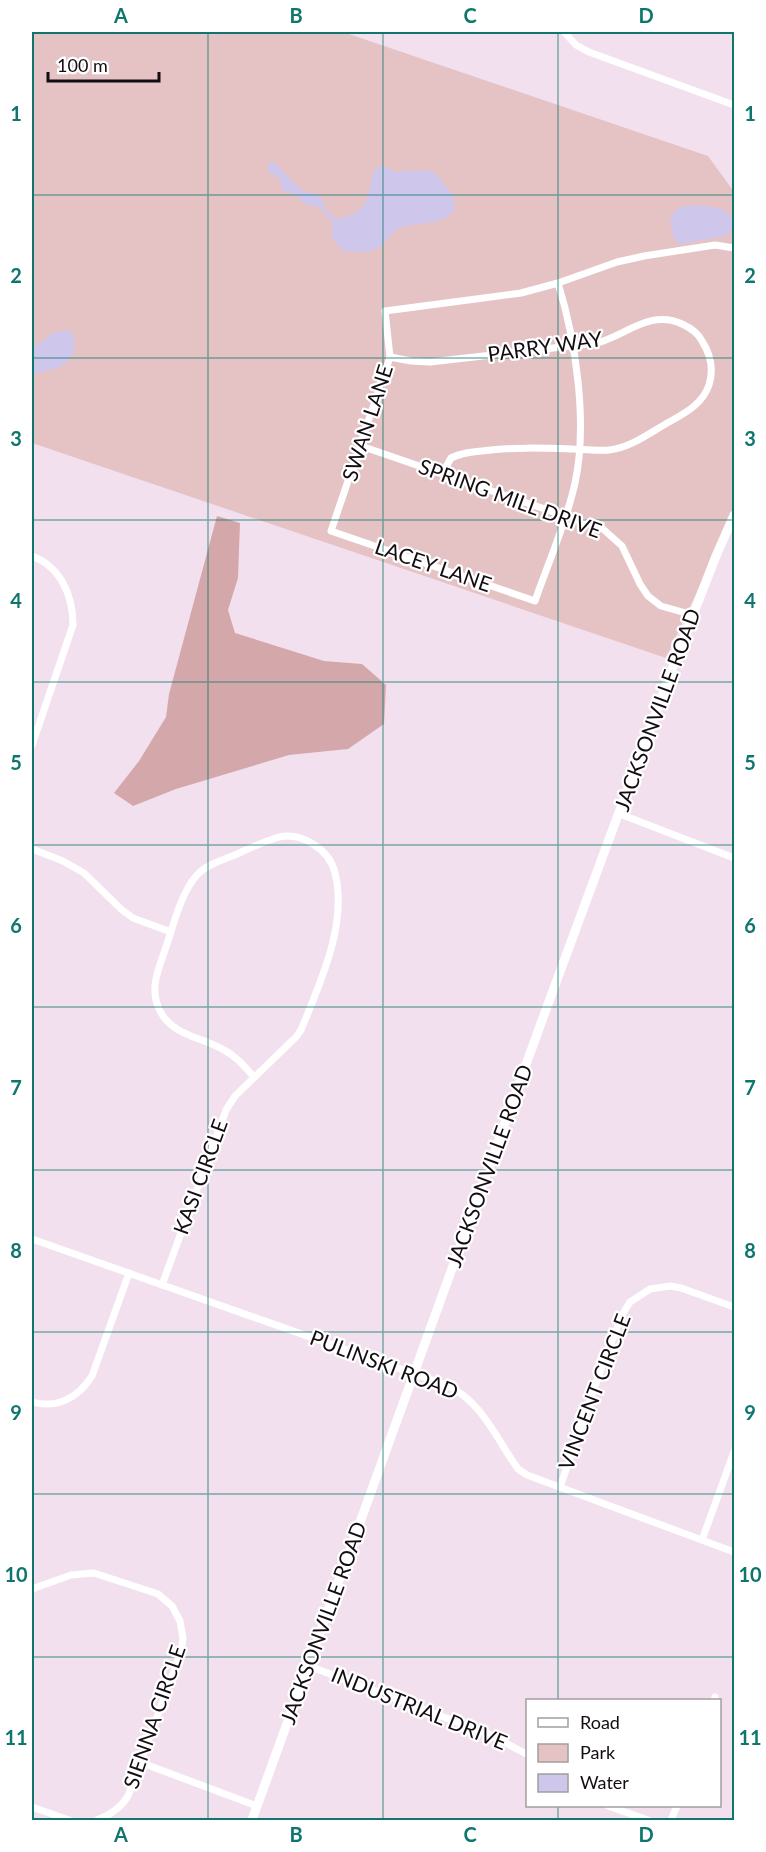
<svg xmlns="http://www.w3.org/2000/svg" width="766" height="1852" font-family="Lato,sans-serif">
  <style>
    .green { fill: #e5c3c5 }
    .forest { fill: #d4a8ab }
    .water { fill: #cfc6ec }
    .lines { fill: none; stroke-linecap: round; stroke-linejoin: round }
    .street { stroke: #fff; stroke-width: 7 }
    .secondary { stroke: #fff; stroke-width: 9 }
    .grid { fill: none; stroke: #0f766e; stroke-width: 1.5; stroke-opacity: 0.55 }
    .labels { text-anchor: middle; stroke-width: 4.5; stroke-linejoin: round; paint-order: stroke }
    .street-label { font-size: 21px; fill: #130d12; stroke: #fff }
    .neatline { fill: none; stroke: #0f766e; stroke-width: 2 }
    .grid-label { font-size: 20px; text-anchor: middle; font-weight: bold; fill: #0f766e }
  </style>
  <rect width="100%" height="100%" fill="#f3e0ee"/>
  <path class="green" d="M32,32H343L708,156L732,189L734,190V513L666,658L32,443Z"/>
  <path class="forest" d="M217,516L240,523L238,578L228,610L235,633L324,661L362,664L386,685L384,724L348,749L289,755L176,789L133,806L114,793L139,761L166,717L169,694Z"/>
  <g class="water">
    <path d="M271,162L275,163L301,190L320,195C326,208 323,210 337,219C371,213 366,197 374,170L382,165L395,172L425,170L435,173L454,196V210C441,228 417,220 398,229C389,234 386,244 378,248C368,253 355,252 345,252C335,242 329,237 333,223L319,207L305,204L296,195L282,190L280,179L268,171V164Z"/>
    <path d="M692,205C708,207 737,205 733,229L725,236L679,244C672,239 670,225 671,217L678,208Z"/>
    <path d="M66,330L71,332C82,353 67,367 48,370C42,372 40,374 34,373L32,370V349L53,333Z"/>
  </g>
  <g class="lines">
    <g class="street">
      <path d="M564,32L576,45L589,52L734,105"/>
      <path d="M558,283C576,341 588,424 575,483C567,521 548,563 535,601L331,531L390,357L385,311L521,293L558,283L617,262L644,256L715,245L734,248"/>
      <path d="M390,357L411,361L430,362L597,343C626,335 651,309 682,324C691,328 698,333 702,341C711,355 714,369 709,385C703,403 687,412 671,421C652,431 631,448 609,450C597,451 585,449 573,449C542,448 512,447 482,451C471,452 461,453 451,458L442,474"/>
      <path d="M361,446L603,529L622,546L640,584L648,596L661,606L693,615"/>
      <path d="M32,556C61,567 73,596 73,625L32,745"/>
      <path d="M620,814L734,858"/>
      <path d="M32,849L63,861L84,873L122,910L133,918L171,932"/>
      <path d="M32,1239L446,1385C481,1400 496,1438 518,1469L527,1475L734,1552"/>
      <path d="M162,1285L226,1110L235,1096L296,1037L301,1030C320,983 348,924 335,873C330,850 302,832 279,837C265,841 250,848 237,854C223,860 207,864 197,875C181,892 173,927 165,950C158,970 149,990 160,1011C173,1036 202,1037 224,1050C236,1056 245,1067 254,1077"/>
      <path d="M32,1402C57,1409 78,1398 92,1376L129,1273"/>
      <path d="M560,1487L597,1380L622,1315L630,1302L650,1289L670,1286L681,1288L734,1307"/>
      <path d="M702,1540L734,1452"/>
      <path d="M32,1589L71,1575L94,1573L158,1594L172,1606L180,1621L183,1638L181,1652L128,1796C121,1808 110,1815 97,1820"/>
      <path d="M309,1666L491,1735L528,1755"/>
      <path d="M714,1700L715,1697"/>
      <path d="M142,1763L257,1806"/>
      <path d="M608,1806L648,1820"/>
      <path d="M32,1807L69,1820"/>
      <path d="M671,1820L677,1806"/>
    </g>
    <path class="secondary" d="M252,1820L544,1015L675,661L716,556L734,515"/>
  </g>
  <path class="grid" d="M208,32V1820M383,32V1820M558,32V1700M32,195H734M32,358H734M32,520H734M32,682H734M32,845H734M32,1007H734M32,1170H734M32,1332H734M32,1494H734M32,1657H734M558,1806V1820"/>
  <g class="labels">
    <g class="street-label">
      <text transform="translate(545 347) rotate(-8)" y="7">PARRY WAY</text>
      <text transform="translate(368 423) rotate(-72)" y="7">SWAN LANE</text>
      <text transform="translate(510 499) rotate(20)" y="7">SPRING MILL DRIVE</text>
      <text transform="translate(433 566) rotate(19)" y="7">LACEY LANE</text>
      <text transform="translate(658 710) rotate(-70)" y="7">JACKSONVILLE ROAD</text>
      <text transform="translate(490 1166) rotate(-70)" y="7">JACKSONVILLE ROAD</text>
      <text transform="translate(201 1177) rotate(-70)" y="7">KASI CIRCLE</text>
      <text transform="translate(384 1365) rotate(21)" y="7">PULINSKI ROAD</text>
      <text transform="translate(595 1392) rotate(-69)" y="7">VINCENT CIRCLE</text>
      <text transform="translate(324 1623) rotate(-70)" y="7">JACKSONVILLE ROAD</text>
      <text transform="translate(419 1709) rotate(22)" y="7">INDUSTRIAL DRIVE</text>
      <text transform="translate(155 1717) rotate(-71)" y="7">SIENNA CIRCLE</text>
    </g>
  </g>
  <rect width="766" height="1852" fill="none" stroke="#ffffff" stroke-width="66"/>
  <rect x="526" y="1699" width="195" height="108" fill="#ffffff" stroke="#a19ea0" stroke-width="1.5"/>
  <rect x="538" y="1718" width="30" height="9" fill="#ffffff" stroke="#a19ea0" stroke-width="1.5"/>
  <text x="580" y="1729" font-size="18" fill="#130d12">Road</text>
  <rect x="538" y="1744" width="30" height="18" fill="#e5c3c5" stroke="#a19ea0" stroke-width="1.5"/>
  <text x="580" y="1759" font-size="18" fill="#130d12">Park</text>
  <rect x="538" y="1774" width="30" height="18" fill="#cfc6ec" stroke="#a19ea0" stroke-width="1.5"/>
  <text x="580" y="1789" font-size="18" fill="#130d12">Water</text>
  <path d="M48 72v9h111v-9" fill="none" stroke="#130d12" stroke-width="3"/>
  <text x="57" y="72" font-size="18" fill="#130d12" stroke="#ffffff" stroke-width="4.5" paint-order="stroke">100 m</text>
  <rect x="33" y="33" width="700" height="1786" class="neatline"/>
  <g class="grid-label">
    <text x="121" y="23">A</text>
    <text x="296" y="23">B</text>
    <text x="470" y="23">C</text>
    <text x="646" y="23">D</text>
    <text x="16" y="121">1</text>
    <text x="750" y="121">1</text>
    <text x="16" y="283">2</text>
    <text x="750" y="283">2</text>
    <text x="16" y="446">3</text>
    <text x="750" y="446">3</text>
    <text x="16" y="608">4</text>
    <text x="750" y="608">4</text>
    <text x="16" y="770">5</text>
    <text x="750" y="770">5</text>
    <text x="16" y="933">6</text>
    <text x="750" y="933">6</text>
    <text x="16" y="1095">7</text>
    <text x="750" y="1095">7</text>
    <text x="16" y="1258">8</text>
    <text x="750" y="1258">8</text>
    <text x="16" y="1420">9</text>
    <text x="750" y="1420">9</text>
    <text x="16" y="1582">10</text>
    <text x="750" y="1582">10</text>
    <text x="16" y="1745">11</text>
    <text x="750" y="1745">11</text>
    <text x="121" y="1842">A</text>
    <text x="296" y="1842">B</text>
    <text x="470" y="1842">C</text>
    <text x="646" y="1842">D</text>
  </g>
</svg>
